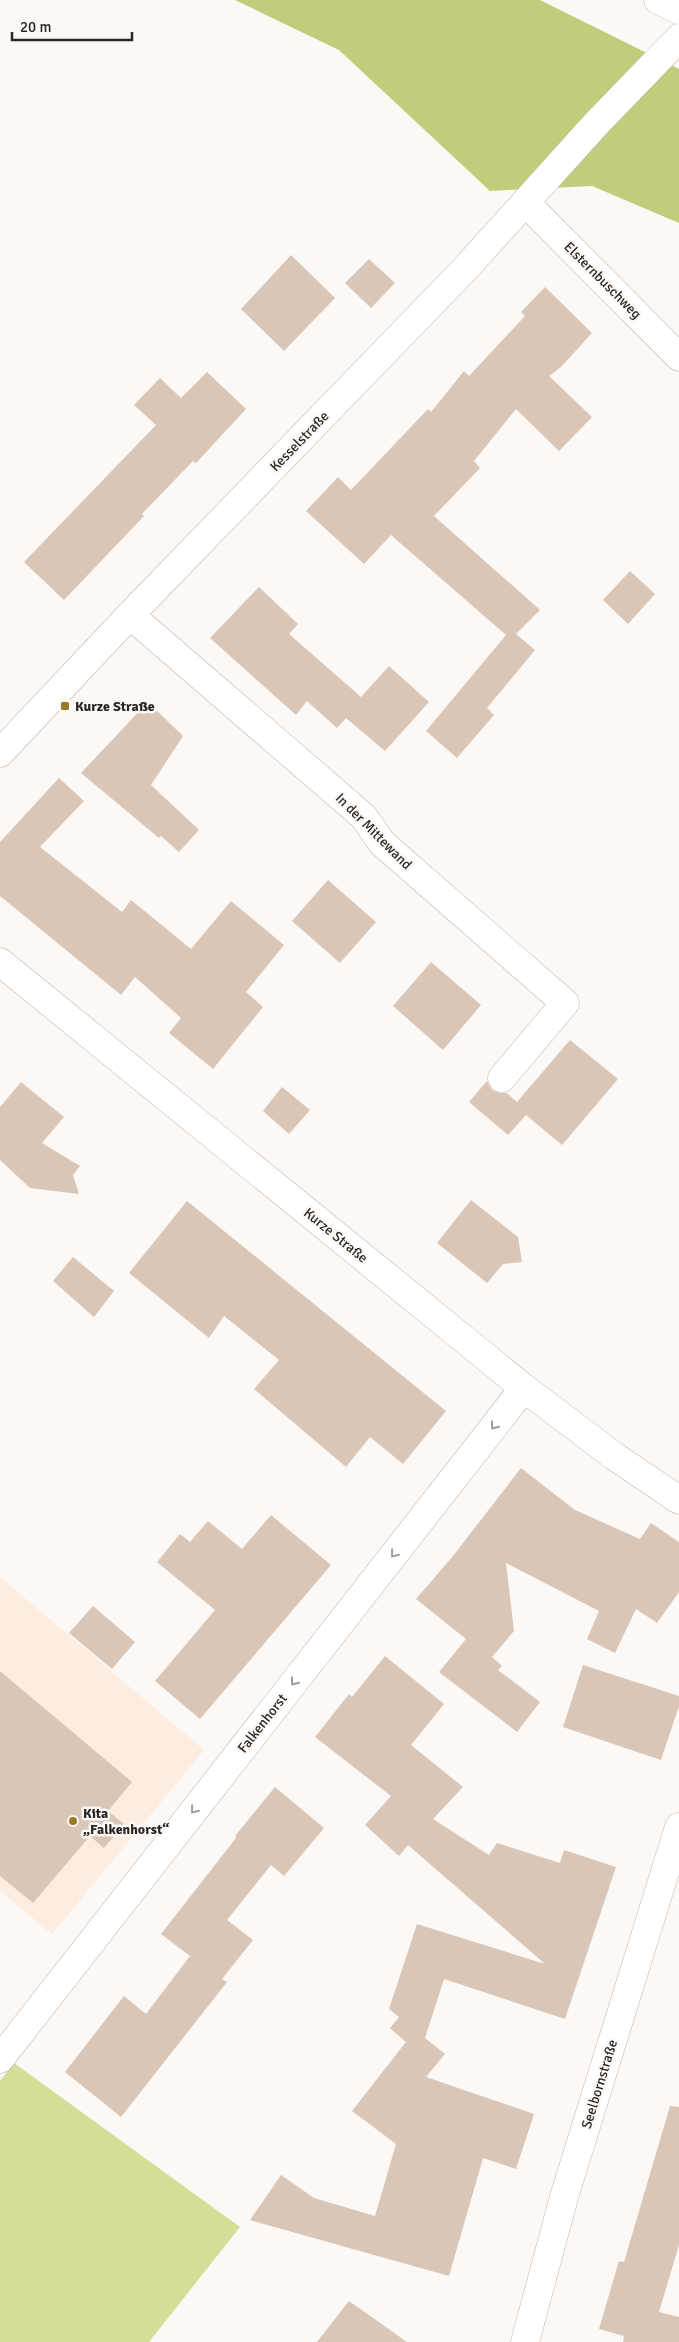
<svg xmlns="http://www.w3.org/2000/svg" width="679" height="2342" font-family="Signika,sans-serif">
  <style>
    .built { fill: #fdede1 }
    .green { fill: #d6dd97 }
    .forest { fill: #c4cb7b }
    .building { fill: #d9c6b7 }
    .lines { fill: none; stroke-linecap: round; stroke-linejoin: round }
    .street-casing { stroke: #c4b1a4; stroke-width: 29 }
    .secondary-casing { stroke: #c4b1a4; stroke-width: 29 }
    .street { stroke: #fff; stroke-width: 28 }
    .secondary { stroke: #fff; stroke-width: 28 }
    .oneway { stroke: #a09d9b }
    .poi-dot { fill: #967d25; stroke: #fcf8f5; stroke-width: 2 }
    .labels { text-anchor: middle; stroke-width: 5; stroke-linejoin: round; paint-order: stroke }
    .street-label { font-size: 14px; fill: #2c2520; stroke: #fcf8f5 }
    .poi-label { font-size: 14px; font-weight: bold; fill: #2c2520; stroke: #fcf8f5; text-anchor: start }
  </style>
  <rect width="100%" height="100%" fill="#fcf8f5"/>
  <path class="built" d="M0,1577L204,1750L52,1934L0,1891Z"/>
  <path class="green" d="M14,2063L240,2227L149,2342H0V2081Z"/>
  <path class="forest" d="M235,0H540L679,69V223L592,186L490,191L339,50Z"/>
  <g class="building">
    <path d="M291,255L335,298L284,351L241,309Z"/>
    <path d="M369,259L395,283L371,308L345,283Z"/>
    <path d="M545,287L592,333L561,367L549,376L592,417L559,451L516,409L474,461L480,468L434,516L540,610L516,634L535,650L487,708L494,715L457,758L426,731L506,635L391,535L364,564L306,511L338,477L351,490L428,409L431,412L464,371L469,376L525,316L521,312Z"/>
    <path d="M207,372L246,409L196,463L193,461L142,514L144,516L64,600L24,562L156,425L134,405L160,378L181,398Z"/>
    <path d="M630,571L655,594L628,624L603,600Z"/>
    <path d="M259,587L298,624L289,634L361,697L389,666L429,702L385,751L346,718L337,728L307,701L296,715L210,638Z"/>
    <path d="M148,702L183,736L151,785L199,830L179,852L161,836L159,838L81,773Z"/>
    <path d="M59,778L84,801L40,847L122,912L131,900L191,949L231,901L284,945L246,992L263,1007L213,1069L169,1033L181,1018L135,977L121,995L0,896V842Z"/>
    <path d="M328,880L376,922L340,963L292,921Z"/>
    <path d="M431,962L481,1005L443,1050L393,1006Z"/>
    <path d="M570,1040L618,1079L562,1145L526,1115L508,1135L469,1102L487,1081L492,1090L500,1093H507L517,1102Z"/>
    <path d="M21,1082L64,1117L42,1143L80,1166L73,1175L79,1194L30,1188L0,1160V1107Z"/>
    <path d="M282,1087L310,1110L289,1134L263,1111Z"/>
    <path d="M471,1200L518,1237L522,1262L503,1264L487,1283L437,1243Z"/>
    <path d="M187,1201L446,1411L403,1464L370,1437L346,1467L254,1389L279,1360L224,1316L209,1338L129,1273Z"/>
    <path d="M73,1257L114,1291L94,1317L53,1281Z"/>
    <path d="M521,1468L575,1510L640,1539L651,1523L679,1542V1592L657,1623L636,1609L615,1653L587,1639L599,1611L506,1563L514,1631L492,1657L502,1666L498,1670L540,1702L517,1732L439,1672L466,1639L416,1599L453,1556Z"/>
    <path d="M271,1515L331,1565L200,1719L155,1681L215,1610L157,1562L180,1534L190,1542L208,1521L242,1549Z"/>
    <path d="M93,1606L135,1642L112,1669L69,1633Z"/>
    <path d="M385,1656L444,1704L411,1745L463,1787L433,1819L489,1855L497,1843L560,1863L564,1850L616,1867L565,2019L444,1979L425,2038L445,2054L426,2077L534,2114L516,2169L483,2158L449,2276L250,2220L281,2175L314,2198L375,2216L396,2144L352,2111L406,2042L390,2028L399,2017L389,2009L417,1924L545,1964L408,1845L399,1856L365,1825L391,1796L315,1737L349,1694L352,1697Z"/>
    <path d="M583,1665L679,1696V1706L661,1760L563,1727Z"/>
    <path d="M0,1671L132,1782L108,1811L124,1824L104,1848L90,1836L33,1903L0,1876Z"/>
    <path d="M275,1787L324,1828L284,1876L271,1865L227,1920L253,1940L222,1979L227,1982L121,2117L65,2072L124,1996L146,2014L190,1956L161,1934L236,1838L235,1836Z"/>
    <path d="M670,2106L679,2107V2245L659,2312L679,2317V2342H623L624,2336L599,2329L619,2261L624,2262Z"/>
    <path d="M349,2301L407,2342H317Z"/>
  </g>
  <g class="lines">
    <g class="street-casing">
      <g id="street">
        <path d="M526,203L679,357"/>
        <path d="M130,615L364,817L382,843L565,1003L502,1078"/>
        <path d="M0,753L130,615L464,270L595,125L679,38"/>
        <path d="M0,962L524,1388L614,1456L679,1500"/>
        <path d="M0,2059L524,1388"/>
        <path d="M525,2342L564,2197L679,1827"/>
      </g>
    </g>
    <g class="secondary-casing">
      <path id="secondary" d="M658,0L679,10"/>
    </g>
    <use href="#street" class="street"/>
    <use href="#secondary" class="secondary"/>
  </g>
  <defs><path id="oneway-chevron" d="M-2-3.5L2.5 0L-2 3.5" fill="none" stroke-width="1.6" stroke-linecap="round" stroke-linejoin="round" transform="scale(1.25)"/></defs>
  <g class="oneway">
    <use href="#oneway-chevron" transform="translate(494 1426) rotate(128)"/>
    <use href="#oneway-chevron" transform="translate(394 1554) rotate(128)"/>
    <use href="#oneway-chevron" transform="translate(294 1682) rotate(128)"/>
    <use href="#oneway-chevron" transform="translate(194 1810) rotate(128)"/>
  </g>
  <g class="poi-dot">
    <rect x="60" y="701" width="10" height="10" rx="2.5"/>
    <circle cx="73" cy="1821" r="5"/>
  </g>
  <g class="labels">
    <g class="street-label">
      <text transform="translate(603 280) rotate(45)" y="5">Elsternbuschweg</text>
      <text transform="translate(299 441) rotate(-46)" y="5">Kesselstraße</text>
      <text transform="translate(374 831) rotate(45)" y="5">In der Mittewand</text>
      <text transform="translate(336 1235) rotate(39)" y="5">Kurze Straße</text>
      <text transform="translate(262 1723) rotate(-52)" y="5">Falkenhorst</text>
      <text transform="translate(599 2084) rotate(-73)" y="5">Seelbornstraße</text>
    </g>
    <g class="poi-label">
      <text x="75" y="711">Kurze Straße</text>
      <text x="83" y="1818">Kita<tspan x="83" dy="16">„Falkenhorst“</tspan></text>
    </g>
  </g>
  <path d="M12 32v8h120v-8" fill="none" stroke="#2c2520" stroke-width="2.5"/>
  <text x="20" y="32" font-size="15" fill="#2c2520" stroke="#fcf8f5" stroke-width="4" paint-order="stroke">20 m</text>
</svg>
